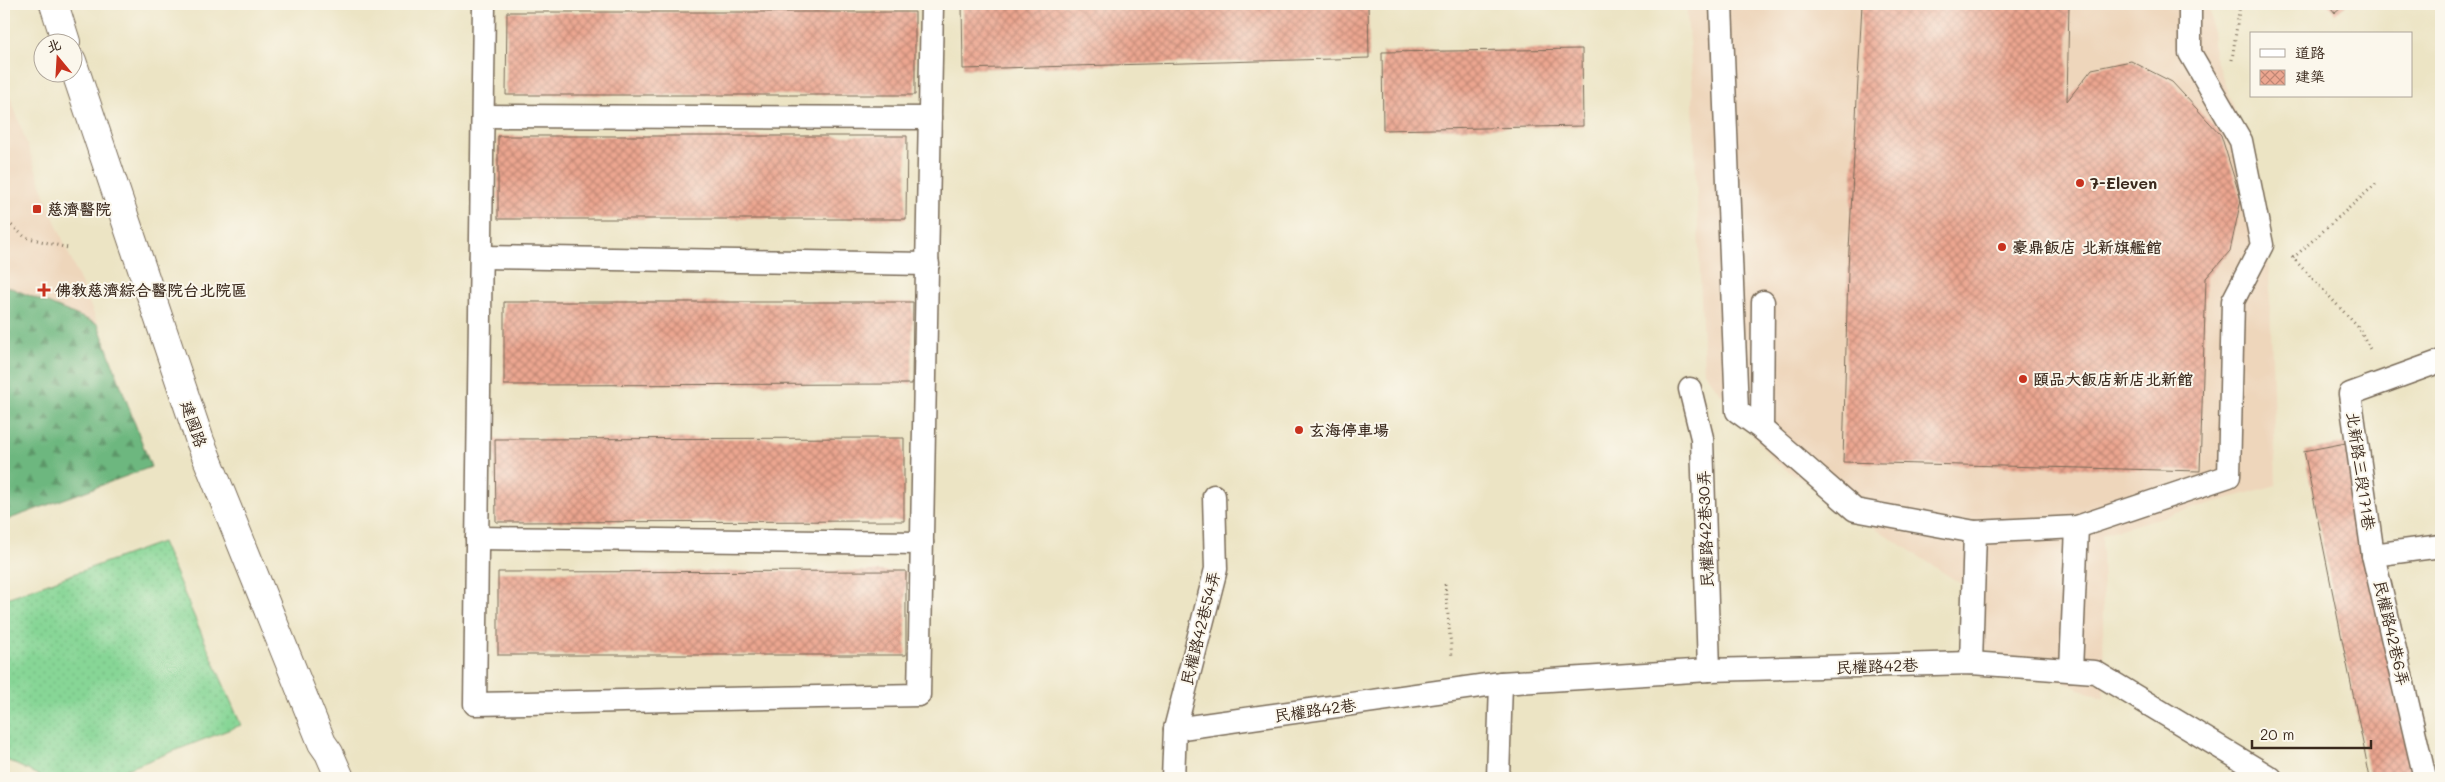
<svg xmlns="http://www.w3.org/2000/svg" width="2445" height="782" font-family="Mali,'LXGW WenKai TC',sans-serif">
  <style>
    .built { fill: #eed6bb }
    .grass { fill: url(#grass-dots); stroke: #61805a }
    .forest { fill: url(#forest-firs); stroke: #54704e }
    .building { fill: url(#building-cross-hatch) }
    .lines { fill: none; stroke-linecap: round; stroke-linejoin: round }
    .lane-casing { stroke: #796b58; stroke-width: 25 }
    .street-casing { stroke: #796b58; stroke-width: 30 }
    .path { stroke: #796b58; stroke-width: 3; stroke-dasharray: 1 4; stroke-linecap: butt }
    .lane { stroke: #fff; stroke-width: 22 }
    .street { stroke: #fff; stroke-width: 28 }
    .poi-dot { fill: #c8321e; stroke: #fbf7ec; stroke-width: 2 }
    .labels { text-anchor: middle; stroke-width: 4; stroke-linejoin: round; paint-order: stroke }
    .poi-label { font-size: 16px; font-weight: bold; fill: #3b2a1e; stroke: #fbf7ec; text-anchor: start }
    .street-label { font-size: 16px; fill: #3b2a1e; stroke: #fbf7ec }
  </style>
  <defs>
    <pattern id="grass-dots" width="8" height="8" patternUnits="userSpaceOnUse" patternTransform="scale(1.25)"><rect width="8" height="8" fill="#87d696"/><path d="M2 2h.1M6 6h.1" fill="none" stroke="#75b881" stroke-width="1.8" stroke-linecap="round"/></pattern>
    <pattern id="forest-firs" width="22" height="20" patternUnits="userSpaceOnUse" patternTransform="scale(1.25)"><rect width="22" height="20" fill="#6db77f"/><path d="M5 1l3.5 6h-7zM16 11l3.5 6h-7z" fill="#5b9567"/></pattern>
    <pattern id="building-cross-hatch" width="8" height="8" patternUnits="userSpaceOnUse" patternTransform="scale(1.25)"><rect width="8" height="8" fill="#eca690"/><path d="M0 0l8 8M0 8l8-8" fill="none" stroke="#c08775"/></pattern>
  </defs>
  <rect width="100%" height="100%" fill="#fbf7ec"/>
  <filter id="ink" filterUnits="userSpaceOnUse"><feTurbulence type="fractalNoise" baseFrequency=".02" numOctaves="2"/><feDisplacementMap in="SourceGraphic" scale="10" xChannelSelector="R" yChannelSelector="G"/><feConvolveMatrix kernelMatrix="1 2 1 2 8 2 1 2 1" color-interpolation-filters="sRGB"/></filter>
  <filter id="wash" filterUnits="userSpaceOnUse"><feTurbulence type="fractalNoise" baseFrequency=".0096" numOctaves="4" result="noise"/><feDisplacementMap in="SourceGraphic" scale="20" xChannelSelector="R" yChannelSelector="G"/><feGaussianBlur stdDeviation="1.12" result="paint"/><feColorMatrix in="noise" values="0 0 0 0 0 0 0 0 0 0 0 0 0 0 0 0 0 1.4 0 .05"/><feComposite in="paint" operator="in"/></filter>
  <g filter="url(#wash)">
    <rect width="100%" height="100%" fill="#ece4c4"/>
    <g class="built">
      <path d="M1686,4H2210L2214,54L2254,167L2269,270L2276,485L2102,534L2104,699L1964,640V586L1775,462L1704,372L1692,78Z"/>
      <path d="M4,79L48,204L98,324L151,467L4,521Z"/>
    </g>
    <path class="grass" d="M162,542L241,725L104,778H44L9,761L4,763V599Z"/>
    <path class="forest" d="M4,285L98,324L151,467L4,521Z"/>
    <g id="blocks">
      <g class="building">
        <path d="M962,4H1368L1369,58L963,69Z"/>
        <path d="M1862,4H2069L2067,101L2092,69L2131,61L2172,82L2221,135L2241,200L2230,251L2206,278L2200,471L1843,462L1848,269Z"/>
        <path d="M2328,4H2346L2335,13Z"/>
        <path d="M507,12H915V95H506Z"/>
        <path d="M1582,49L1583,126L1383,130L1382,52Z"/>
        <path d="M498,136H907L906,219H498Z"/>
        <path d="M504,302H913L912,384L504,385Z"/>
        <path d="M904,438V521L496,522L495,439Z"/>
        <path d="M2351,442L2419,778H2370L2304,451Z"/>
        <path d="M906,571V655H498V572Z"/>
      </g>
    </g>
  </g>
  <g filter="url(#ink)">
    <use href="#blocks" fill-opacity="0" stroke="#796b58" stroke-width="1"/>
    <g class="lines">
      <g class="lane-casing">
        <g id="lane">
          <path d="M484,4L475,704L919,695L932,4"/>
          <path d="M1721,4L1737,411L1762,429L1855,510L1975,532L2077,527L2229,476L2233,301L2262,245L2241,141L2190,53V4"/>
          <path d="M483,116L930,118"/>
          <path d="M481,257L928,264"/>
          <path d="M1690,389L1702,438L1709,670"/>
          <path d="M1762,429L1763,302"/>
          <path d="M477,538L922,543"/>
          <path d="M2373,555L2441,546"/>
          <path d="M1971,663L1975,532"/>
          <path d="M2071,670L2077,527"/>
          <path d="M1175,729L1501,683L1709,670L1971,663L2095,672L2271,778"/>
          <path d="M1173,778L1175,729L1216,569L1214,496"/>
          <path d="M1498,778L1501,683"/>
          <path d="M2425,778L2373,555L2350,394L2441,361"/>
        </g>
      </g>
      <g class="street-casing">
        <g id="street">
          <path d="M54,4L66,42"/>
          <path d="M72,61L200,441L322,743L329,753L340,778"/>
        </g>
      </g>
      <g class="path">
        <path d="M2232,60L2240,4"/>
        <path d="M4,219L25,237L68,248"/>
        <path d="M2292,257L2359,328L2371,351"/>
        <path d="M2293,258L2377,183"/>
        <path d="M1445,584L1452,657"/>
      </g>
      <use href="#lane" class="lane"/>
      <use href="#street" class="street"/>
    </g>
  </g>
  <g class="poi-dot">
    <circle cx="2080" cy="183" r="5"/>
    <rect x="32" y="204" width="10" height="10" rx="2.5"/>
    <circle cx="2002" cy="247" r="5"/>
    <path d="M41.5 282.5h5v5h5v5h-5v5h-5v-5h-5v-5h5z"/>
    <circle cx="2023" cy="379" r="5"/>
    <circle cx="1299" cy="430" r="5"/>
  </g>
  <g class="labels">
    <g class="poi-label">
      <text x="2090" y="189">7-Eleven</text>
      <text x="47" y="215">慈濟醫院</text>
      <text x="2012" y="253">豪鼎飯店 北新旗艦館</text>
      <text x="55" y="296">佛教慈濟綜合醫院台北院區</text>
      <text x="2033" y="385">頤品大飯店新店北新館</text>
      <text x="1309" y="436">玄海停車場</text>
    </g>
    <g class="street-label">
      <text transform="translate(194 424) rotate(71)" y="6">建國路</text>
      <text transform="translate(2361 471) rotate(82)" y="6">北新路三段171巷</text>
      <text transform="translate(1705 529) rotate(-92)" y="6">民權路42巷30弄</text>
      <text transform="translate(1200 628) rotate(-76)" y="6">民權路42巷54弄</text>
      <text transform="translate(2392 633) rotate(77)" y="6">民權路42巷6弄</text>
      <text transform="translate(1877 666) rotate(-2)" y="6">民權路42巷</text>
      <text transform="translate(1315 710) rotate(-8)" y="6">民權路42巷</text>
    </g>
  </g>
  <rect width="2445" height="782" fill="none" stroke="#fbf7ec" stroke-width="20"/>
  <rect x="2250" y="32" width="162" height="65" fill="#fbf7ec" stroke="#aea59a"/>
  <rect x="2260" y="49" width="25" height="8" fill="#ffffff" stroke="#aea59a"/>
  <text x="2295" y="58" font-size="15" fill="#3b2a1e">道路</text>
  <rect x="2260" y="70" width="25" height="15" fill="url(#building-cross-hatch)" stroke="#aea59a"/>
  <text x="2295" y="82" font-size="15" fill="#3b2a1e">建築</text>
  <g transform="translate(58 58) rotate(342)"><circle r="24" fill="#fbf7ec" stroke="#aea59a"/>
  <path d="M0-4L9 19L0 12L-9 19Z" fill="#c8321e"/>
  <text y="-8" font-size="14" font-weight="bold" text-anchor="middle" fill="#3b2a1e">北</text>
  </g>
  <path d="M2252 740v8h119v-8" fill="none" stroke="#3b2a1e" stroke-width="2.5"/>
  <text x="2260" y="740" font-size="15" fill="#3b2a1e" stroke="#fbf7ec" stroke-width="4" paint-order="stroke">20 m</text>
</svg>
